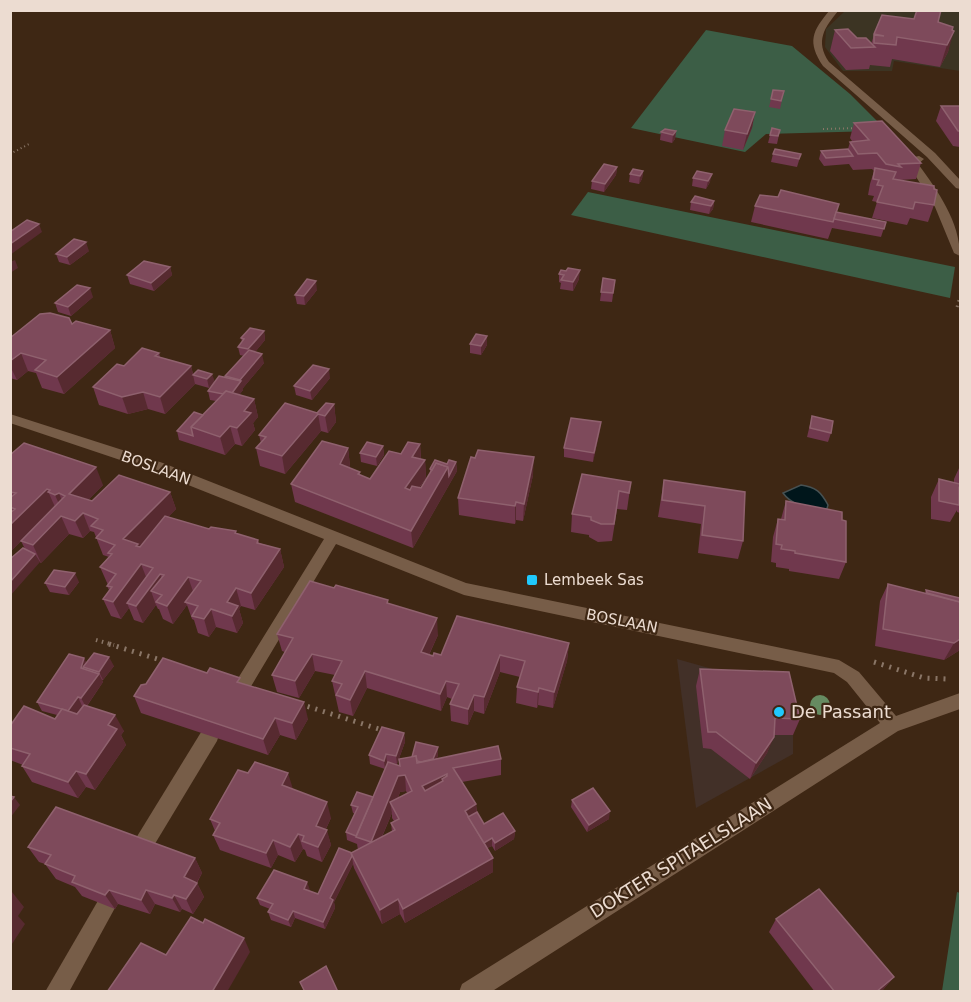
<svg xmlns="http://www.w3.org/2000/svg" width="971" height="1002" font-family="'DejaVu Sans',sans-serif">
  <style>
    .commercial { fill: #423028 }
    .industrial { fill: #3c3423 }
    .green { fill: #3c5e46 }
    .water { fill: #00161b; stroke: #475152; stroke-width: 1.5 }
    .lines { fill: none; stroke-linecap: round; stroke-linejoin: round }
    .path-far3 { stroke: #8a7667; stroke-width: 2; stroke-dasharray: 1 3; stroke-linecap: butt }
    .path-far2 { stroke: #8a7667; stroke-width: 3; stroke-dasharray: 1.5 4; stroke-linecap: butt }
    .path-far1 { stroke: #8a7667; stroke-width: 4; stroke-dasharray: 1.5 4.5; stroke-linecap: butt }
    .path { stroke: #8a7667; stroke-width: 5; stroke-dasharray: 2 6; stroke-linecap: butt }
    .minor { fill: #775d48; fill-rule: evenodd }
    .tree { fill: #668b61 }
    .wall { fill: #70384d; fill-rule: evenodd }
    .shaded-wall { fill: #572a30 }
    .building { fill: #7e4a5b; stroke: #8f616e; stroke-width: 1.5; fill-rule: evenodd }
    .poi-dot { fill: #20c9fd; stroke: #3e2714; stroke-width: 2 }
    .labels { text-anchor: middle; stroke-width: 4.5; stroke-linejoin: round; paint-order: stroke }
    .street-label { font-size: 15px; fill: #ecdcd1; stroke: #3e2714 }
    .poi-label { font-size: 15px; fill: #ecdcd1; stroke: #3e2714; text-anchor: start }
    .near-poi-label { font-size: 18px; fill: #ecdcd1; stroke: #3e2714; text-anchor: start }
    .near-street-label { font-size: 18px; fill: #ecdcd1; stroke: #3e2714 }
  </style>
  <rect width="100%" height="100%" fill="#3e2714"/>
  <path class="commercial" d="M677,659L783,689L793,735V754L696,808Z"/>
  <path class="industrial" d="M845,11H960V71L894,61L892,71H843L825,47L826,29Z"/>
  <g class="green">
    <path d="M706,30L792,46L850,94L883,127L875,131L766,134L745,152L631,128Z"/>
    <path d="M588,192L955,267L950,298L571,215Z"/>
    <path d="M957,892L960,893V991H942Z"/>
  </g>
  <path class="water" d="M801,485C816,487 821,492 828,505L826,512C811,508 793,507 783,493Z"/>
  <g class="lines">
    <g class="path-far3">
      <path d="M823,129L857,128"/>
      <path d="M10,154L31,143"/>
    </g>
    <path class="path-far2" d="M957,307L960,297"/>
    <path class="path-far1" d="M96,640L114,645"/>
    <g class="path">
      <path d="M109,644L164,661"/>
      <path d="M874,662L924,678L948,679"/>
      <path d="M300,704L385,731"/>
    </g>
    <g class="minor">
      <path d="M830,10H839C824,28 815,41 829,62L935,153L960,180V189L956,188L927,157L823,66C807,42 812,31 830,10Z"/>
      <path d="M919,156L924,159L918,164C938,191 960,222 960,256L954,253L935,207L908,164L909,158Z"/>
      <path d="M10,414L163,463L466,583L839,660L859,672L896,716L960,693V709L898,731L491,992H459L462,984L880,723L847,682L834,673L464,595L336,544L244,698L238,701L232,698L229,693L232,688L324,539L153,471L10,423Z"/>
      <path d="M210,727L217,729L219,735L217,741L147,857L140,860L133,857L130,850L133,843L203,729Z"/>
      <path d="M106,896L113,899L116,906L69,992H45L99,899Z"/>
    </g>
  </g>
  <circle class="tree" cx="820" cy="705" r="10"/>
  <g class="wall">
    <path d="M882,15L938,22L953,27L948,52L940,67L892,59L890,67L870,65L869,69L846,70L830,51L835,30L871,44L874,35Z"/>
    <path d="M784,91L780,109L769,107L771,99Z"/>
    <path d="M941,106H960V147L953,146L936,121Z"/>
    <path d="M755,112L752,128L743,150L722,146L725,130Z"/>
    <path d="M854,123L921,163L916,179L900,180L934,205L928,222L910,218L907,225L872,218L877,202L872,201L874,196L868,195L870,184L874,171L872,169L853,170L849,164L824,166L819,159L821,151L848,149L850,142L852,141L850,138Z"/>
    <path d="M780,130L777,144L768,143L770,135Z"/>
    <path d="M676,131L675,139L672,143L660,140L661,132Z"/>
    <path d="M773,154H801L797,167L771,162Z"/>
    <path d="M617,167L616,175L604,192L591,189L592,181Z"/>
    <path d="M643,171L642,179L639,184L629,182L630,174Z"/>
    <path d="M697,171L710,182L706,189L692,186L693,178Z"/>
    <path d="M714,201L713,209L709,214L690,210L691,202Z"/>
    <path d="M755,206L836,212L886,222L881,237L832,228L828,239L751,222Z"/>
    <path d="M89,251L70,265L59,262L56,254Z"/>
    <path d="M170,267L172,275L154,291L130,284L127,275Z"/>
    <path d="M559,274L579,279L573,291L560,289L561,283L559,282Z"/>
    <path d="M603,278L615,280L612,302L600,301Z"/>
    <path d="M317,290L305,305L297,304L295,295Z"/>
    <path d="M93,297L71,316L58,312L55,303Z"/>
    <path d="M72,324L110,330L115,348L64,394L42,388L36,373L28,371L17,380L10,378V338Z"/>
    <path d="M264,331L265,340L255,352L264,363L243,388V390L239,395L254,399L258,417L253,423L255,430L242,446L235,444L225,455L179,440L177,431L203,415L216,401L210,400L208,391L226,378L225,376L244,356L240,355L238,347L242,342L241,338Z"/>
    <path d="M470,344L487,345L481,355L470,353Z"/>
    <path d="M159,353L160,357L191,366L193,374H212L209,388L195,384L165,414L148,409L128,414L99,405L93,387L124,366Z"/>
    <path d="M330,378L312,400L296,395L294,386Z"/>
    <path d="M334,404L336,422L328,433L321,431L285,474L260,466L256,448L261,443L259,435L317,413Z"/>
    <path d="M812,416L831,433L828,442L807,437Z"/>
    <path d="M601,422L593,462L564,457V448Z"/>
    <path d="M420,444L421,459L425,460L426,478L420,487H421L430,473V469L447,464L456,462L457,471L413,548L295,502L291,484L348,448L350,466L349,468L360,472V475L370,479L401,454Z"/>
    <path d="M383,446L384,455L377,466L361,462L360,453Z"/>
    <path d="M10,455L103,485L88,500L92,501L170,492L176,509L168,517L209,529L236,531L237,534L258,540L259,543L280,549L284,567L255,610L241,606L239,609L243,623L237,633L216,627L209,637L198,633L194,620L192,619L187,605L173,624L163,619L159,609H158L156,605L143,623L134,620L129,608L121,619L111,616L103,599L109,590L107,586L108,585L100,567L109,557L103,555L94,532L90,531L83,538L69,534L41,563L25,549L21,541L10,552Z"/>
    <path d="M960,466V513L957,512V510L950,522L931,519V497L939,479L954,483V479Z"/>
    <path d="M533,475L523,521L516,520L515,524L459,515L458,498Z"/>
    <path d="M664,480L745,492L743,541L738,559L698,553L701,524L658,517Z"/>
    <path d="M631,482L627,510L617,509L612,541L598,542L589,537V535L571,532L572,514Z"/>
    <path d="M786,501L842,520L846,562L839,579L789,571V569L776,567V563L771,562L773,537L778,519H781Z"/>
    <path d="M79,582L69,595L50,592L45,583Z"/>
    <path d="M888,584L925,593L926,590L960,598V650L944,660L875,646L880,601Z"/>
    <path d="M334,588L388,600V604L438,635L429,655L433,656L569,643L567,661L553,708L538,705L537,708L516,703L517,687L520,677L500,672L484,714L474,711L468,725L451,721L450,704L452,699L447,697L441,711L367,688L353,716L339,712L332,681L335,675L315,671L299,698L277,692L272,675L285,652L282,651L277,634Z"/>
    <path d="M84,658L86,663L114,666L103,680H102L103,682L87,706L124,731L121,735L126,745L95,790L86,787L78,798L32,782L22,766L23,765L10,760V726L55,719L57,715L42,711L37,702Z"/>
    <path d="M700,669L800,719L793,735H774L767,753L750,779L711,749L703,748L696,686Z"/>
    <path d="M207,673L241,683L308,719L296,740L280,735L268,755L141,713L134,696Z"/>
    <path d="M404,733L405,742L397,764L389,763L400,766L438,755L437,758L501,759V775L462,782L476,804L477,812L484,824L515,831L514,839L495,851L492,846L487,848L493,858V872L405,923L400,914L382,924L354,868L353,864L334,902L335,908L325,929L295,918L291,927L271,920L268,912L270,909L260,905L257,898L310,890L309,891L318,894L352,853L358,850L357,844L347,840L346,832L355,814L353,813L351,805L373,797L388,763L387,762L385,769L370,764L369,755ZM406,791L407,793L398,798L400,792ZM392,813V818L394,821L391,823L392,832L382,837Z"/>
    <path d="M293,789L331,818L326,829L331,845L322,862L307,856L305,850L303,849L295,862L278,855L271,868L220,850L213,835L215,831L210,819Z"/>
    <path d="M572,800L609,819L587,832L571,807Z"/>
    <path d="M28,847L195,858L202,873L197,883L204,897L193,914L182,909L180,912L155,904L150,914L118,904L115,909L82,896L75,887L56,879L45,864L39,862Z"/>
    <path d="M776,919L894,977L881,992H815L769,932Z"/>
  </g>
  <g class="shaded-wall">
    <path d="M954,31L948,52L940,67L947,45Z"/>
    <path d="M755,112L752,128L743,150L747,134Z"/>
    <path d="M676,131L675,139L672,143L673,135Z"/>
    <path d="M617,167L616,175L604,192L605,184Z"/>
    <path d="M643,171L642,179L639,184L640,176Z"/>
    <path d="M712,174L710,182L706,189L708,181Z"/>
    <path d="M714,201L713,209L709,214L711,206Z"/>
    <path d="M39,224L42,232L10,255V244Z"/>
    <path d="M86,242L89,251L70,265L67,257Z"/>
    <path d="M15,260L18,268L10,273V262Z"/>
    <path d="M170,267L172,275L154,291L151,283Z"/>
    <path d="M580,270L579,279L573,291V282Z"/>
    <path d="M316,281L317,290L305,305L304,296Z"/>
    <path d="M90,288L93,297L71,316L68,307Z"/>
    <path d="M110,330L115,348L64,394L57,377Z"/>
    <path d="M264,331L265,340L250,358L248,349Z"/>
    <path d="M487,336V345L481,355V346Z"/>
    <path d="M21,353L28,371L17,380L10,366V361Z"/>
    <path d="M262,354L264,363L243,388V390L231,405L229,396L241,382L240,380Z"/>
    <path d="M191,366L195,384L165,414L160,397Z"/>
    <path d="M329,369L330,378L312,400L310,391Z"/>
    <path d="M212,374L215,382L209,388L207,379Z"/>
    <path d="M143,392L148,409L128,414L122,397Z"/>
    <path d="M254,399L258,417L253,423L255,430L242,446L237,428L244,411Z"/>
    <path d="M334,404L336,422L328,433L325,416Z"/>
    <path d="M318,414L321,431L285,474L282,456Z"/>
    <path d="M601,422L600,431L593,462L594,453Z"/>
    <path d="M230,426L235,444L225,455L220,437Z"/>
    <path d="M420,444L421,462L412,457Z"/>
    <path d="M383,446L384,455L377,466L376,457Z"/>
    <path d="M348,448L350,466L343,482L340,464Z"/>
    <path d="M534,457L533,475L523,521L524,504Z"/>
    <path d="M425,460L426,478L414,494L405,488Z"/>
    <path d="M456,462L457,471L413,548L411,531L448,467Z"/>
    <path d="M96,467L103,485L77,511L69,494Z"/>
    <path d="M47,489L55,507L10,552V525Z"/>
    <path d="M170,492L176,509L139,548L123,539Z"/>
    <path d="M59,493L66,511L63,513L55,495Z"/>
    <path d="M516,502V520L515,524V506Z"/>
    <path d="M83,513L90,531L83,538L75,521Z"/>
    <path d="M61,516L69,534L41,563L33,545Z"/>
    <path d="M280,549L284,567L255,610L251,593Z"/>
    <path d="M35,554L40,562L10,596V582Z"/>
    <path d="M141,564L148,582L127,603L129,608L121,619L113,602Z"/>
    <path d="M75,573L79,582L69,595L65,587Z"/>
    <path d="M160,574L166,592L162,595L151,591L156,605L143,623L136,606Z"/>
    <path d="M188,577L194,594L185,602L187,605L173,624L167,606Z"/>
    <path d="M236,588L241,606L239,609L243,623L237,633L227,602Z"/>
    <path d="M211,609L216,627L209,637L204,619Z"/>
    <path d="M437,618L438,635L422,669L421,652Z"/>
    <path d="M960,639V650L944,660L954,643Z"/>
    <path d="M569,643L567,661L553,708L554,692Z"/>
    <path d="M312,654L315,671L299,698L295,681Z"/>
    <path d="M500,655V672L484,714V697Z"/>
    <path d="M109,657L114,666L103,680L99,672Z"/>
    <path d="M84,658L88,666L83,667L86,672L81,668Z"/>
    <path d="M365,671L367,688L353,716L350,700Z"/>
    <path d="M99,674L103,682L86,707L81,698Z"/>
    <path d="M446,681L447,697L441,711L440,694Z"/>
    <path d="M539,688L538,705L537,708L538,692Z"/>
    <path d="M474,695V711L468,725V709Z"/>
    <path d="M78,697L82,706L73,720L68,711Z"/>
    <path d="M304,702L308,719L296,740L292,723Z"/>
    <path d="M115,715L124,731L121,735L126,745L95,790L86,774L108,725Z"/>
    <path d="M275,718L280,735L268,755L263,739Z"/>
    <path d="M404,733L405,742L397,764L396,756Z"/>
    <path d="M774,737L767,753L750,779L756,763Z"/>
    <path d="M438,747V755L432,772L431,764Z"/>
    <path d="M386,754L387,762L385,769L384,761Z"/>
    <path d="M76,771L86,787L78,798L68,782Z"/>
    <path d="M288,773L293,789L282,785Z"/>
    <path d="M447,774V790L442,779L443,792L424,801L422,786Z"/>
    <path d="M405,775L406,791L400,792L394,809L390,802L392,813L373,857L371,842L398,776Z"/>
    <path d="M14,797L20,805L10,818V802Z"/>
    <path d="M327,802L331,818L320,841L316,826Z"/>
    <path d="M476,804L477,820L468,825L465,811Z"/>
    <path d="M610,811L609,819L587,832L589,825Z"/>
    <path d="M327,830L331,845L322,862L318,847Z"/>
    <path d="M515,831L514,839L495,851V843Z"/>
    <path d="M298,834L303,849L295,862L290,847Z"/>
    <path d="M492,838V846L480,852V845Z"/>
    <path d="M273,840L278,855L271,868L266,853Z"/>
    <path d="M352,856L353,864L334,902L335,908L325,929L323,922L330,898Z"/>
    <path d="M195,858L202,873L194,887L197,883L204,897L193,914L186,899L184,877Z"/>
    <path d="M493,858V872L405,923L403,909Z"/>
    <path d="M307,882L310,890L306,896L304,889Z"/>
    <path d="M109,890L118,904L115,909L105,895Z"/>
    <path d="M146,890L155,904L150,914L141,900Z"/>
    <path d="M12,892L24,907L18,916L25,924L10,947V895Z"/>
    <path d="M174,895L182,909L180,912L172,898Z"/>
    <path d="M398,899L400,914L382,924L380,910Z"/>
    <path d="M293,911L295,918L291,927L288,920Z"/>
    <path d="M244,938L250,952L227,992H212Z"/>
    <path d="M894,977L881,992H876Z"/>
  </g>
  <g class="building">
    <path d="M917,10H941L938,22L953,27L952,30L954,31L947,45L897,37L896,45L874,43V35L884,36L874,34L882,15L914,19Z"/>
    <path d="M848,29L857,38H866L875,47L851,48L835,30Z"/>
    <path d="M773,90L784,91L781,101L771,99Z"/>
    <path d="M941,106H960V131H958Z"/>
    <path d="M734,109L755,112L747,134L725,130Z"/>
    <path d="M882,121L921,163L898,164L901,167L886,164L877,153L858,154L850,142L869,140L854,123Z"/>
    <path d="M772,128L780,130L778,136L770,135Z"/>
    <path d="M665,129L676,131L673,135L661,132Z"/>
    <path d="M775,149L801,154L799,159L773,154Z"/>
    <path d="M848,149L853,156L826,158L821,151Z"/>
    <path d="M604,164L617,167L605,184L592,181Z"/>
    <path d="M875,168L896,172L893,179L934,186V189L937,190L934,205L915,202L913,209L877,202L883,186L877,185L879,180L873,179Z"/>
    <path d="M633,169L643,171L640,176L630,174Z"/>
    <path d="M697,171L712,174L708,181L693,178Z"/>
    <path d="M781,190L839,204L833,222L755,206L760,195L778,197Z"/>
    <path d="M695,196L714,201L711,206L691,202Z"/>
    <path d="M836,212L886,222L884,229L834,219Z"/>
    <path d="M27,220L39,224L10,244V232Z"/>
    <path d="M74,239L86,242L67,257L56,254Z"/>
    <path d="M144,261L170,267L151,283L127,275Z"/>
    <path d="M568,268L580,270L573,282L561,280L564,275L559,274L561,270L566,271Z"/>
    <path d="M603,278L615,280L613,293L601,292Z"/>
    <path d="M307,279L316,281L304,296L295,295Z"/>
    <path d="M77,285L90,288L68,307L55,303Z"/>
    <path d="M50,313L69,318L72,324L76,321L110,330L57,377L35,370L46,360L21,353L10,361V338L40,314Z"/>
    <path d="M250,328L264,331L248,349L238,347L244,339L241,338Z"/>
    <path d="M476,334L487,336L481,346L470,344Z"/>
    <path d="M142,348L159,353L155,356L191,366L160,397L143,392L122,397L93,387L117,364L124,366Z"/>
    <path d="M249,350L262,354L240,380L225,376Z"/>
    <path d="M313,365L329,369L310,391L294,386Z"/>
    <path d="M198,370L212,374L207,379L193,375Z"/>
    <path d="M219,376L241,381L232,393L226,391L223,394L208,391Z"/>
    <path d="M226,391L254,399L244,411L251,413L237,428L230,426L220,437L191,427Z"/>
    <path d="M285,403L317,413L326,403L334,404L325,416L318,414L282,456L256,448L266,437L259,435Z"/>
    <path d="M194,412L203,415L191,427L193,436L177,431Z"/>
    <path d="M812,416L833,421L831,433L810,428Z"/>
    <path d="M571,418L601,422L594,453L564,448Z"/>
    <path d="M322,441L348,448L340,464L360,472L358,474L370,479L389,451L401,454L408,442L420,444L412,457L425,460L405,488L410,490L412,486L421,488L436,463L448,467L411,531L291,484Z"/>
    <path d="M367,442L383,446L376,457L360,453Z"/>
    <path d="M24,443L96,467L69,494L92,501L119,475L170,492L123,539L138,544L136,546L140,547L165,516L209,529L211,527L236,531L235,533L258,540L257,543L280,549L251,593L236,588L227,602L238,606L232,616L211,609L204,619L192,616L198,606L185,602L201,581L188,577L167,606L156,602L162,595L151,591L164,575L160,574L136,606L127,603L153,568L141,564L113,602L103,599L112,587L107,586L116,574L100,567L112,554L108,553L115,545L96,538L103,530L91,526L98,519L83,513L75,521L61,516L33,545L21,541L65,496L59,493L55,495L48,492L50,490L47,489L10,525V513L15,509L10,507V498L16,493L10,492V455Z"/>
    <path d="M478,450L534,457L524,504L516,502L515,506L458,498L471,457L475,458Z"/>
    <path d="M435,460L447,464L449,460L456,462L449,476L448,467L436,463L432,470L430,469Z"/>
    <path d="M582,474L631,482L629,493L619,491L614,524H601L591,520V517L572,514Z"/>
    <path d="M939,479L960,484V489L959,488V505L939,501Z"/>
    <path d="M664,480L745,492L743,541L702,535L705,506L662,500Z"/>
    <path d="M786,501L842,512V520L846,521V562L795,553V551L781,549L782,545L776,544L778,519L785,520Z"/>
    <path d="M23,548L35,554L10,582V559Z"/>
    <path d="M54,570L75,573L65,587L45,583Z"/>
    <path d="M310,581L334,588L336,585L388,600L387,603L437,618L421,652L433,656L434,653L441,655L457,616L569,643L554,692L539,688L538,692L517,687L525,661L500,655L484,697L474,695L468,709L450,704L459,684L446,681L440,694L365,671L350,700L336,695L342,684L332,681L342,661L312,654L295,681L272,675L293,638L277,634Z"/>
    <path d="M888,584L960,602V639L954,643L883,629Z"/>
    <path d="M926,590L960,598V602L927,593Z"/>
    <path d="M94,653L109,657L99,672L83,667Z"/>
    <path d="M69,654L84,658L81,668L99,674L81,698L78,697L68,711L37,702Z"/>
    <path d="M163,658L207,673L210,668L240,678L237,682L304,702L292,723L275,718L263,739L134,696L141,685L146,684Z"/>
    <path d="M700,669L789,672L800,719L775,718L774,737L756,763L716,732H708Z"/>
    <path d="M84,705L115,715L108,725L117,729L86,774L76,771L68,782L22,766L30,754L10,748V726L24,706L55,719L62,709L77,714Z"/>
    <path d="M382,727L404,733L396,756L386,754L384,761L369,755Z"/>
    <path d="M416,742L438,747L433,759L421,762L417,761L416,756L412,757Z"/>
    <path d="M498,746L501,759L453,768L476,804L465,811L493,858L403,909L398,899L380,910L351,853L395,830L391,823L399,819L390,802L412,791L405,775L398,776L371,842L356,837L388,762L400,766L399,759L416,756L417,763ZM447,774V776L442,779L443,781L425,791L422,786Z"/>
    <path d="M255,762L288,773L282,785L327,802L316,826L327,830L318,847L302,841L304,836L298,834L290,847L273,840L266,853L213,835L220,823L210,819L238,770L248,773Z"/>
    <path d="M593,788L610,811L589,825L572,800Z"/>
    <path d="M357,792L373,797L356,836L346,832L358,807L351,805Z"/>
    <path d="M10,796L14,797L10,802Z"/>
    <path d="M56,807L195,858L184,877L197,883L186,899L174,895L172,898L146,890L141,900L109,890L105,895L72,882L75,876L45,864L51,855L28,847Z"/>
    <path d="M477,812L484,824L503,813L515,831L495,843L492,838L484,843L468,817Z"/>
    <path d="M339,848L352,853H351L352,856L330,898L333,900L323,922L293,911L288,920L268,912L273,904L257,898L274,870L307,882L304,889L318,894Z"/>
    <path d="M819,889L894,977L876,992H835L776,919Z"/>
    <path d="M191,917L203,923L205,919L244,938L212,992H107L141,943L166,955Z"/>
    <path d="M326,966L338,992H305L300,982Z"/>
  </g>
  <g class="poi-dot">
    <rect x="526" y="574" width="12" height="12" rx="3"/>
    <circle cx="779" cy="712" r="6"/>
  </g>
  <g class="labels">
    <g class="street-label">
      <text transform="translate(156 468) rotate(20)" y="5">BOSLAAN</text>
      <text transform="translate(622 621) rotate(11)" y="5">BOSLAAN</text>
    </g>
    <g class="poi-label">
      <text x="544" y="585">Lembeek Sas</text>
    </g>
    <g class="near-poi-label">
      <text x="791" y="718">De Passant</text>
    </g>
    <g class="near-street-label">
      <text transform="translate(681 858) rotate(-32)" y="6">DOKTER SPITAELSLAAN</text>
    </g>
  </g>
  <rect width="971" height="1002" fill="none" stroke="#ecdcd1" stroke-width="24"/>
</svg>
